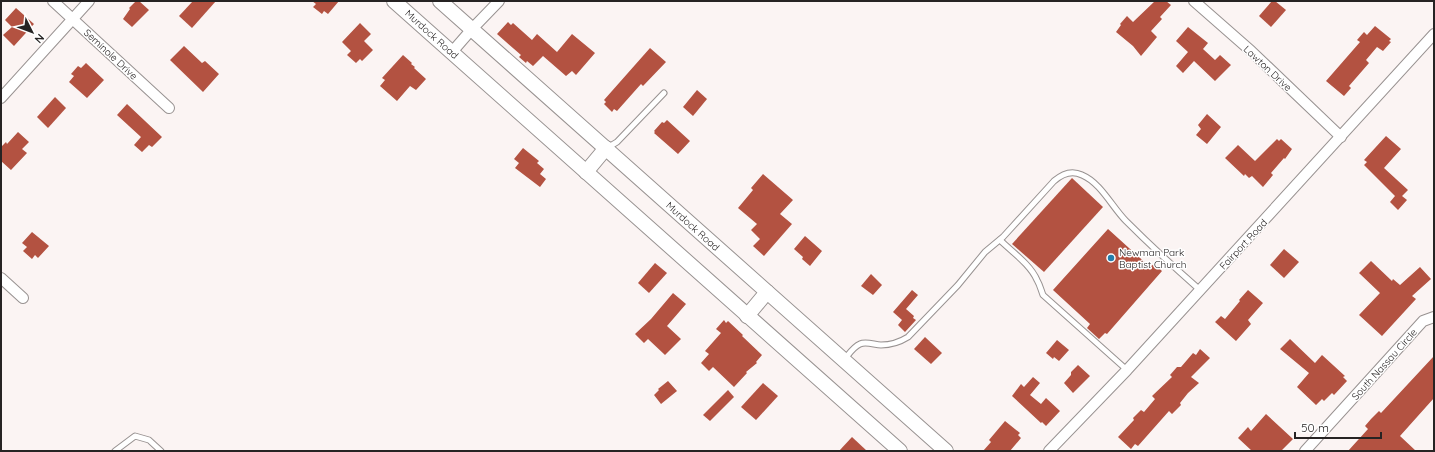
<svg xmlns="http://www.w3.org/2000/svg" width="1435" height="452" font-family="Quicksand,sans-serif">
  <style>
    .building { fill: #b35241 }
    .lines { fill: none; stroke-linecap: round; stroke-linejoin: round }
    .service-casing { stroke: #989291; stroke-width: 7 }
    .minor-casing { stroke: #989291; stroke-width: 12 }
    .secondary-casing { stroke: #989291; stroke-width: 16 }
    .service { stroke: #fff; stroke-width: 5 }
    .minor { stroke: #fff; stroke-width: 10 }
    .secondary { stroke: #fff; stroke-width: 14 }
    .poi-dot { fill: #247eac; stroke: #fff; stroke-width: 1.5 }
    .labels { text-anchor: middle; stroke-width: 3; stroke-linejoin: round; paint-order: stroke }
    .street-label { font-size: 10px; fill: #262323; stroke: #fff }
    .poi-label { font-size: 10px; fill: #262323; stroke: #fff; text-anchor: start }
  </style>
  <rect width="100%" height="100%" fill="#fbf4f3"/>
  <g class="building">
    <path d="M136,1H139L149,10L132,27L123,19L130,9L129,8Z"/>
    <path d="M193,1H216L192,28L179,16Z"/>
    <path d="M312,1H339L328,14L324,11L322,14L313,7L316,4Z"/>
    <path d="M1155,1H1166L1171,5L1160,17L1162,19L1151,31L1157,37L1141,56L1133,46L1116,32L1121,25L1120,24L1127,16L1133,22Z"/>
    <path d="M1272,1H1275L1286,10L1271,27L1259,16Z"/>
    <path d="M16,8L34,24L14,46L3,35L12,27L5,20Z"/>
    <path d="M508,22L511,25L513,23L532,40L537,34L557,52L572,34L595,53L576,75L572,71L566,76L543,56L533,66L527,61L526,63L519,57L521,55L497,34Z"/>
    <path d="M360,23L371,34L364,41L373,50L362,61L360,59L356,63L347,55L351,51L342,42Z"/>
    <path d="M1375,26L1391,39L1389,41L1391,42L1383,51L1377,47L1366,60L1369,63L1349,86L1351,88L1344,96L1326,81L1360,42L1357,40L1364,32L1367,35Z"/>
    <path d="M1188,27L1208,43L1203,49L1215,60L1220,55L1231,65L1215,81L1194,61L1183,73L1176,66L1188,52L1176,41Z"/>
    <path d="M184,46L202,63L205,61L219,74L203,92L170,60Z"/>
    <path d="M650,48L666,62L643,86L641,84L617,111L614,109L612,112L604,104L606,102L604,100Z"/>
    <path d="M403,55L412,63L411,64L415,67L414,68L426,79L416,90L410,86L397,101L380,86L385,80L382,78Z"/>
    <path d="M86,63L104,80L87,98L69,82L74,76L71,74L78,66L81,68Z"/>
    <path d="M697,90L707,99L693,116L683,107Z"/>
    <path d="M55,97L66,108L48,128L37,117Z"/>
    <path d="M127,104L162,137L152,147L149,145L142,152L134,145L141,137L117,115Z"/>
    <path d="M1207,114L1221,127L1207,144L1196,135L1201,129L1198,125Z"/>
    <path d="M667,120L690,141L678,154L654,133L655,132L654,131L662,122L664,123Z"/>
    <path d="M18,132L29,142L22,149L27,153L11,170L1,161V147L6,142L7,144Z"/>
    <path d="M1386,136L1401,149L1384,168L1408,190L1402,196L1407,200L1398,210L1390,202L1395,196L1364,165L1367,162L1364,160Z"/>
    <path d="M1277,139L1279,141L1281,139L1292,149L1285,159L1284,158L1271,173L1273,175L1263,187L1252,176L1249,178L1245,174L1244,176L1225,158L1238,145L1255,161Z"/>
    <path d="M523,148L539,161L537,163L544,169L540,174L546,179L540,187L515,168L519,163L514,159Z"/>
    <path d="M763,174L793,200L780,214L792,224L764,256L753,246L760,239L751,230L757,224L738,208L753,190L751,188Z"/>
    <path d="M1072,178L1103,207L1044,272L1012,244Z"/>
    <path d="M1108,229L1150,267L1154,264L1162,271L1107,334L1105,333L1099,339L1087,328L1090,324L1053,290Z"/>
    <path d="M32,232L49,246L38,258L35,255L32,259L23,251L27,247L22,243Z"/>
    <path d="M805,236L822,251L810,266L802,259L803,257L794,249Z"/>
    <path d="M1284,249L1299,262L1284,278L1270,265Z"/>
    <path d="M1371,261L1392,281L1393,279L1400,285L1420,267L1431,279L1412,296L1416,299L1382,336L1359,315L1380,293L1359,273Z"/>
    <path d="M655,263L667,273L649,293L638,283Z"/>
    <path d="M871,274L882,285L873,295L861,286Z"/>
    <path d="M912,290L918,295L906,309L914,316L913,318L916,320L905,332L898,325L902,320L893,312Z"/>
    <path d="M1248,290L1263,303L1248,320L1251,324L1236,341L1215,322L1221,316L1225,319L1240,301L1239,300Z"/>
    <path d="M673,293L686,304L667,326L681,339L665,355L648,339L644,343L635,334L651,319Z"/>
    <path d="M724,320L726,323L728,321L743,335L742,336L762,355L756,362L757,363L746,372L747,373L734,387L713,367L709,371L701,363L709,354L705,351L721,333L716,329Z"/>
    <path d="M925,337L942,353L931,364L914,349Z"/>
    <path d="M1290,339L1315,363L1322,355L1345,376L1343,377L1347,381L1334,395L1332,393L1324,401L1322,399L1316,405L1297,387L1309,373L1280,349Z"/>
    <path d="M1057,340L1069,350L1059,361L1054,357L1053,359L1046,353Z"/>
    <path d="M1200,349L1210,358L1191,377L1199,383L1188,393L1180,403L1181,405L1172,414L1169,411L1138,446L1135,444L1131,449L1118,437L1134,420L1133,418L1141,410L1144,412L1155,399L1152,396L1172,377L1170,375L1177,367H1181L1193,353L1196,355Z"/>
    <path d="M1434,356V398L1400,436L1416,451H1348L1368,429L1365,426L1371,419L1379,411L1381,413Z"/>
    <path d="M1078,365L1090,376L1073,393L1064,383L1071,375V372Z"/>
    <path d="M1033,377L1040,383L1030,395L1041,404L1046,398L1060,411L1046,426L1042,422L1041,423L1012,396L1021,384L1024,387Z"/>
    <path d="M668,381L677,391L661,404L654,395L659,390L658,389Z"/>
    <path d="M763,383L778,396L756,420L741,407Z"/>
    <path d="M728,390L734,397L710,421L703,415Z"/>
    <path d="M1266,414L1293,439L1281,451H1252L1238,438L1248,427L1251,431Z"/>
    <path d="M1005,421L1020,433L1018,435L1021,438L1010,451H983L991,442L989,440Z"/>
    <path d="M852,437L867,451H839Z"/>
  </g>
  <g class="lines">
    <g class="service-casing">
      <g id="service">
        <path d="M607,148L617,142L664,93"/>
        <path d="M1000,240C1012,252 1030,264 1037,280C1040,285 1041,290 1043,295L1127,370"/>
        <path d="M844,360C849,354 853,347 860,344C866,341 875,345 881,345C891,345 900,342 908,337L958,285L985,252L1003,237L1054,181C1062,174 1072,170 1082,175C1101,183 1112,207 1126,221C1150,245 1175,268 1200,290"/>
        <path d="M115,451L135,436L149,440L161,451"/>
      </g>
    </g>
    <g class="minor-casing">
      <g id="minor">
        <path d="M53,1L169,108"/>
        <path d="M1194,1L1251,51L1341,137"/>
        <path d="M452,52L472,29L499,1"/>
        <path d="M1,98L89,1"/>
        <path d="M1,278L23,298"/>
        <path d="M1049,451L1127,370L1434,34"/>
        <path d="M1305,451L1423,321L1434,317"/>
      </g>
    </g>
    <g class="secondary-casing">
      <g id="secondary">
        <path d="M394,1L900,451"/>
        <path d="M440,1L946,451"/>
        <path d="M586,172L606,148"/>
        <path d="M747,316L767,292"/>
      </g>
    </g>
    <use href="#service" class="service"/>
    <use href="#minor" class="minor"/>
    <use href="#secondary" class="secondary"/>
  </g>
  <circle class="poi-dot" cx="1111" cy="258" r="4"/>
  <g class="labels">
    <g class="street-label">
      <text transform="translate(432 34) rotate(42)" y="4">Murdock Road</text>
      <text transform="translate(111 54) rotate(43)" y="4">Seminole Drive</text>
      <text transform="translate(1268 68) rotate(43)" y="4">Lawton Drive</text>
      <text transform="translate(693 226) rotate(42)" y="4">Murdock Road</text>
      <text transform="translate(1243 244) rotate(-47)" y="4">Fairport Road</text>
      <text transform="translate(1384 364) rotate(-48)" y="4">South Nassau Circle</text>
    </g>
    <g class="poi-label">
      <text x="1119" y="256">Newman Park<tspan x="1119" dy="12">Baptist Church</tspan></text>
    </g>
  </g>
  <rect width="1435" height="452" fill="none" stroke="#262323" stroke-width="4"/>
  <g transform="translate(32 32) rotate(132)" stroke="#ffffff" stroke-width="3" paint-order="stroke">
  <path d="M0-3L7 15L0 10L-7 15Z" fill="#262323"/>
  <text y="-6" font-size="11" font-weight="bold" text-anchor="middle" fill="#262323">N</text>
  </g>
  <path d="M1295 432v6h86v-6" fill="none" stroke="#262323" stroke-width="2"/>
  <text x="1301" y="432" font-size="12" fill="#262323" stroke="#ffffff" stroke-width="3" paint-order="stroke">50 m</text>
</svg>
